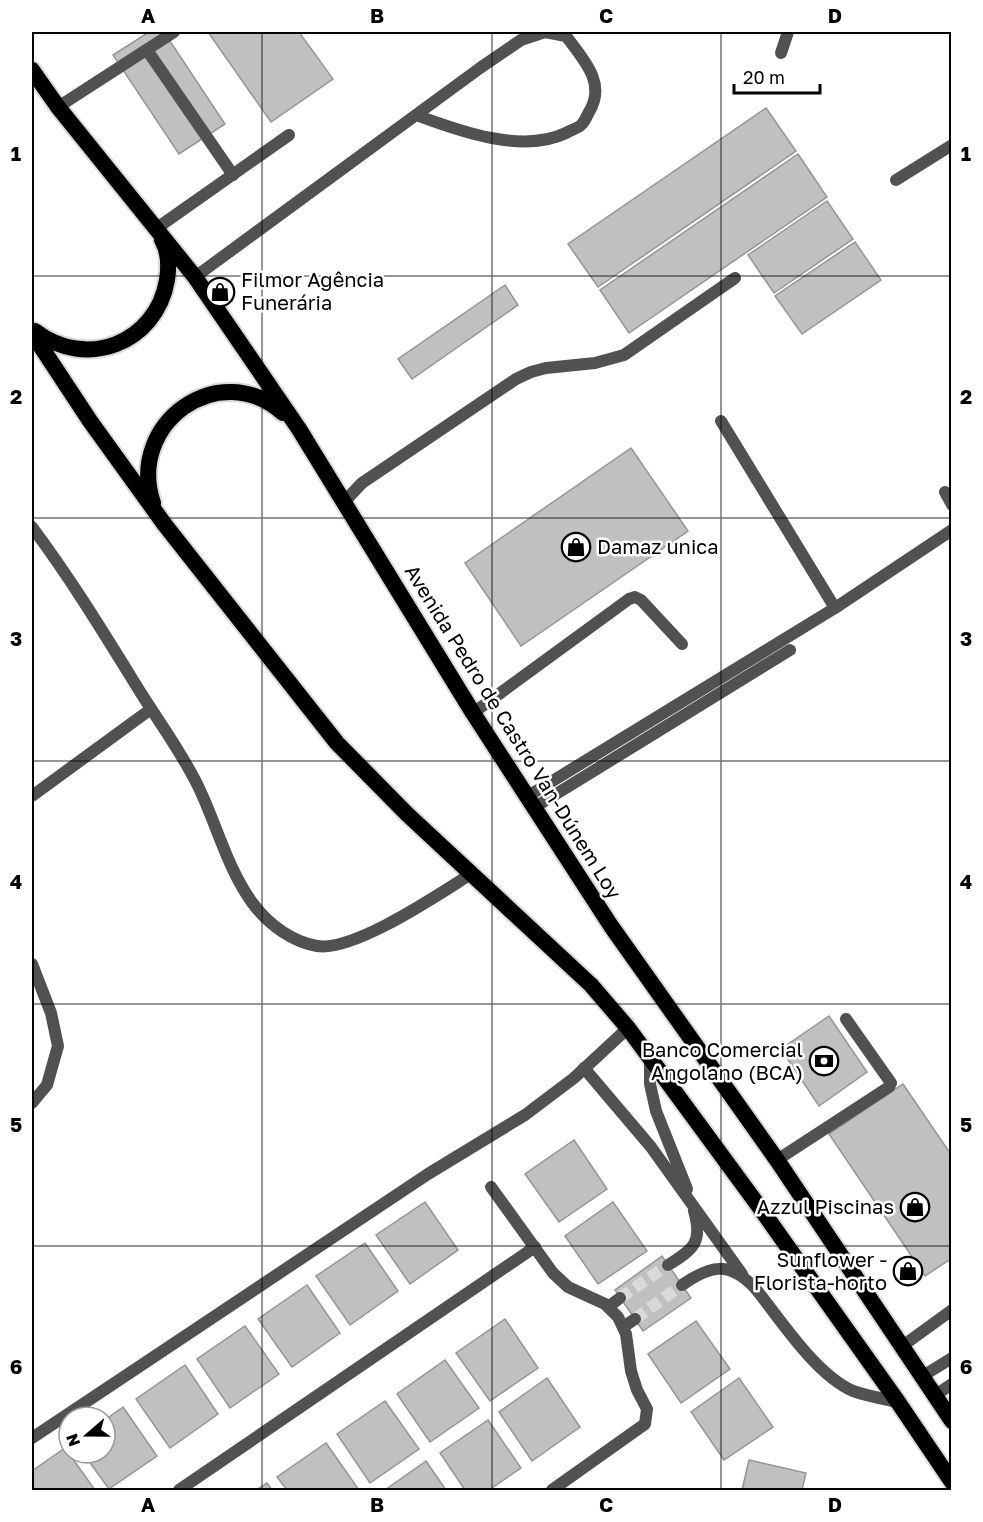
<svg xmlns="http://www.w3.org/2000/svg" width="983" height="1522" font-family="'Golos Text',sans-serif">
  <style>
    .building { fill: #c0c0c0; stroke: #959595; stroke-width: 1.5 }
    .lines { fill: none; stroke-linecap: round; stroke-linejoin: round }
    .minor-tunnel { stroke: #d9d9d9; stroke-width: 12; stroke-dasharray: 12 6; stroke-linecap: butt }
    .trunk-casing { stroke: #dbdbdb; stroke-width: 20 }
    .service { stroke: #515151; stroke-width: 12 }
    .minor { stroke: #515151; stroke-width: 12 }
    .trunk { stroke: #000; stroke-width: 16 }
    .grid { fill: none; stroke: #000; stroke-width: 1.5; stroke-opacity: 0.55 }
    .labels { text-anchor: middle; stroke-width: 5; stroke-linejoin: round; paint-order: stroke }
    .poi-label { font-size: 20px; fill: #000; stroke: #fff; text-anchor: end }
    .street-label { font-size: 20px; fill: #000; stroke: #fff }
    .neatline { fill: none; stroke: #000; stroke-width: 2 }
    .grid-label { font-size: 20px; text-anchor: middle; font-weight: bold; fill: #000 }
  </style>
  <rect width="100%" height="100%" fill="#fff"/>
  <g class="building">
    <path d="M149,32H164L225,124L179,154L113,55Z"/>
    <path d="M208,32H299L333,79L271,122Z"/>
    <path d="M766,108L796,151L598,287L568,244Z"/>
    <path d="M798,154L827,197L629,333L600,290Z"/>
    <path d="M827,201L853,239L774,293L748,255Z"/>
    <path d="M855,242L881,280L802,334L775,296Z"/>
    <path d="M505,285L518,305L412,379L398,359Z"/>
    <path d="M631,448L688,531L521,646L465,563Z"/>
    <path d="M829,1016L867,1072L819,1106L781,1049Z"/>
    <path d="M903,1084L952,1156V1258L925,1276L829,1134Z"/>
    <path d="M574,1140L607,1189L559,1222L525,1174Z"/>
    <path d="M425,1202L458,1250L410,1284L376,1235Z"/>
    <path d="M613,1202L647,1251L598,1284L565,1236Z"/>
    <path d="M365,1243L398,1291L350,1325L316,1276Z"/>
    <path d="M662,1256L691,1298L643,1331L615,1290Z"/>
    <path d="M307,1285L340,1333L292,1367L258,1319Z"/>
    <path d="M505,1319L538,1368L490,1401L456,1353Z"/>
    <path d="M696,1321L730,1369L681,1403L648,1354Z"/>
    <path d="M245,1326L279,1374L230,1408L197,1359Z"/>
    <path d="M445,1360L479,1408L430,1442L397,1394Z"/>
    <path d="M185,1365L218,1414L170,1448L136,1399Z"/>
    <path d="M547,1378L580,1427L532,1461L499,1412Z"/>
    <path d="M739,1378L773,1427L724,1460L691,1412Z"/>
    <path d="M385,1401L419,1449L370,1483L337,1434Z"/>
    <path d="M123,1407L157,1456L109,1489L83,1453H105V1420Z"/>
    <path d="M488,1420L521,1468L489,1490H465L440,1453Z"/>
    <path d="M326,1443L359,1490H287L277,1477Z"/>
    <path d="M65,1448L95,1490H32V1471Z"/>
    <path d="M749,1460L806,1473L802,1490H742Z"/>
    <path d="M426,1461L446,1490H385Z"/>
    <path d="M267,1483L272,1490H256Z"/>
  </g>
  <g class="lines">
    <g class="minor-tunnel">
      <path d="M620,1298L668,1265"/>
      <path d="M635,1319L682,1285"/>
    </g>
    <g class="trunk-casing">
      <g id="trunk">
        <path d="M32,70L58,107L195,277L299,429L473,713L611,926L777,1160L952,1421"/>
        <path d="M35,331C86,370 156,344 167,280C169,267 169,252 162,240"/>
        <path d="M32,333L90,421L165,525L337,743L407,814L591,985L628,1028L758,1205L898,1402L952,1482"/>
        <path d="M153,503C126,424 219,356 283,413"/>
      </g>
    </g>
    <g class="service">
      <path d="M147,50L233,175"/>
      <path d="M58,107L174,32"/>
      <path d="M157,228L289,135"/>
      <path d="M195,277L480,68L521,40L545,32L566,36C583,59 607,83 589,112C587,116 585,121 582,124C579,128 571,130 566,133C522,154 459,131 416,115"/>
      <path d="M721,421L835,608"/>
      <path d="M945,492L952,505"/>
      <path d="M344,502L362,483L516,379L531,372L546,368L595,363L624,355L735,278"/>
      <path d="M32,527C71,579 105,635 139,690C159,722 182,753 198,786C217,825 228,871 254,905C269,925 293,942 317,946C354,952 439,894 471,874"/>
      <path d="M473,713L629,599L635,597L641,600L682,644"/>
      <path d="M32,796L151,709"/>
      <path d="M528,796L835,608L952,530"/>
      <path d="M535,807L790,650"/>
      <path d="M32,964L51,1013L58,1046L47,1085L32,1103"/>
      <path d="M777,1160L889,1087L891,1083L846,1019"/>
      <path d="M901,1347L952,1310"/>
      <path d="M921,1377L952,1358"/>
      <path d="M934,1396L952,1384"/>
    </g>
    <g class="minor">
      <path d="M781,53L788,32"/>
      <path d="M896,180L952,145"/>
      <path d="M650,1059V1084L656,1111L687,1189"/>
      <path d="M584,1068L651,1147L742,1274"/>
      <path d="M491,1187L553,1273L568,1287L605,1304L618,1317L626,1334L631,1371L637,1390L647,1409L645,1424L552,1490"/>
      <path d="M668,1265C694,1249 703,1242 694,1211"/>
      <path d="M682,1285C711,1265 729,1261 755,1288C781,1320 815,1374 853,1391C867,1396 884,1399 898,1402"/>
      <path d="M608,1307L620,1298"/>
      <path d="M623,1327L635,1319"/>
      <path d="M32,1438L428,1174L525,1115L574,1078L628,1028"/>
      <path d="M179,1490L535,1247"/>
    </g>
    <use href="#trunk" class="trunk"/>
  </g>
  <path class="grid" d="M262,32V1490M492,32V1490M721,32V1490M32,276H952M32,518H952M32,761H952M32,1004H952M32,1246H952"/>
  <defs>
    <g id="shop-ring" transform="scale(1.5)"><circle r="9.5" fill="#fff" stroke="#000" stroke-width="1.5"/><path d="M-5-2.5h2.3a2.7 3.5 0 0 1 5.4 0H5L5.5 6h-11ZM-1.5-2.5h3a1.5 2.3 0 0 0-3 0Z" fill="#000"/></g>
    <g id="bank-ring" transform="scale(1.5)"><circle r="9.5" fill="#fff" stroke="#000" stroke-width="1.5"/><path d="M-6-4H6V4H-6ZM0-2.3a2.3 2.3 0 1 0 0 4.6a2.3 2.3 0 1 0 0-4.6Z" fill="#000"/></g>
  </defs>
  <g fill-rule="evenodd">
    <use href="#shop-ring" x="220" y="292"/>
    <use href="#shop-ring" x="576" y="547"/>
    <use href="#bank-ring" x="824" y="1061"/>
    <use href="#shop-ring" x="915" y="1207"/>
    <use href="#shop-ring" x="908" y="1271"/>
  </g>
  <g class="labels">
    <g class="poi-label">
      <text x="241" y="287" text-anchor="start">Filmor Agência<tspan x="241" dy="23">Funerária</tspan></text>
      <text x="597" y="554" text-anchor="start">Damaz unica</text>
      <text x="803" y="1057">Banco Comercial<tspan x="803" dy="23">Angolano (BCA)</tspan></text>
      <text x="894" y="1214">Azzul Piscinas</text>
      <text x="887" y="1267">Sunflower -<tspan x="887" dy="23">Florista-horto</tspan></text>
    </g>
    <g class="street-label">
      <text transform="translate(513 732) rotate(58)" y="7">Avenida Pedro de Castro Van-Dúnem Loy</text>
    </g>
  </g>
  <rect width="983" height="1522" fill="none" stroke="#ffffff" stroke-width="66"/>
  <g transform="translate(87 1435) rotate(250)"><circle r="28" fill="#ffffff" stroke="#999999" stroke-width="1.5"/>
  <path d="M0-4.5L10 22L0 15L-10 22Z" fill="#000000"/>
  <text y="-9" font-size="16" font-weight="bold" text-anchor="middle" fill="#000000">N</text>
  </g>
  <path d="M734 84v9h86v-9" fill="none" stroke="#000000" stroke-width="3"/>
  <text x="743" y="84" font-size="18" fill="#000000" stroke="#ffffff" stroke-width="4.5" paint-order="stroke">20 m</text>
  <rect x="33" y="33" width="917" height="1456" class="neatline"/>
  <g class="grid-label">
    <text x="148" y="23">A</text>
    <text x="377" y="23">B</text>
    <text x="606" y="23">C</text>
    <text x="835" y="23">D</text>
    <text x="16" y="161">1</text>
    <text x="966" y="161">1</text>
    <text x="16" y="404">2</text>
    <text x="966" y="404">2</text>
    <text x="16" y="646">3</text>
    <text x="966" y="646">3</text>
    <text x="16" y="889">4</text>
    <text x="966" y="889">4</text>
    <text x="16" y="1132">5</text>
    <text x="966" y="1132">5</text>
    <text x="16" y="1374">6</text>
    <text x="966" y="1374">6</text>
    <text x="148" y="1512">A</text>
    <text x="377" y="1512">B</text>
    <text x="606" y="1512">C</text>
    <text x="835" y="1512">D</text>
  </g>
</svg>
